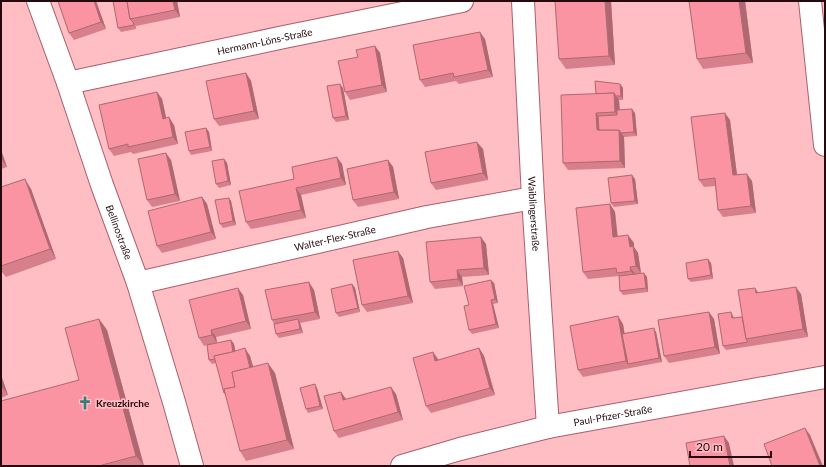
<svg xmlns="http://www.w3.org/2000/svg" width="826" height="467" font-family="Lato,sans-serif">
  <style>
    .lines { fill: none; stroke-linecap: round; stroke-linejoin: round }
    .street-casing { stroke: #a95f6a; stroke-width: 24 }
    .street { stroke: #fff; stroke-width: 22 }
    .wall { fill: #d77f8b }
    .shaded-wall { fill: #af6871 }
    .building { fill: #fa94a2; stroke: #af6871 }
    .labels { text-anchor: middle; stroke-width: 3.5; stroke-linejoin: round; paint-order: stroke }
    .street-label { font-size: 10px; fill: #25090e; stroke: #ffbdc4 }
    .poi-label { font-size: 10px; font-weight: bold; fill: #25090e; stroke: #ffbdc4; text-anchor: start }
  </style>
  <rect width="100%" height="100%" fill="#ffbdc4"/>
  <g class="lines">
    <g class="street-casing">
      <g id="street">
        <path id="s1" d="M38,1L68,83L102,185L138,283L174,402L192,466"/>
        <path id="s2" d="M523,1L533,198L548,427"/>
        <path d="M810,1L825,145"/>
        <path id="s3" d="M68,83L284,37L462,1"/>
        <path id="s4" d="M138,283L427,217L533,198"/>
        <path id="s5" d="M402,466L460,449L548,427L825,377"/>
      </g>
    </g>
    <use href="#street" class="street"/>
  </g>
  <g class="wall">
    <path d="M96,1L106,29L74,40L69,33Z"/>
    <path d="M113,1H177L180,17L136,26V29L121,32L118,28Z"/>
    <path d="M611,1L615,65L566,69L559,59Z"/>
    <path d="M689,1H745L753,63L703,69L697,59Z"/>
    <path d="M485,39L493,77L459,84L456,81L425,87L420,80Z"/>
    <path d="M375,46L380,53L387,92L350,100L345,92L358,57Z"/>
    <path d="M246,73L251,81L259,119L219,126L214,119Z"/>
    <path d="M620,84L623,88V100H619L620,110L635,113L637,136L624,137L625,168L568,170L563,163L596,94Z"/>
    <path d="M343,88L349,120L336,122L333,118Z"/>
    <path d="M157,92L162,99L166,118L174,125L178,144L133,154L131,152L114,156L109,149Z"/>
    <path d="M730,120L737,175L752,181L756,213L723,217L718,210L715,186L704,187L699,180Z"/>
    <path d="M206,128L209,132L212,151L191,155L189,151Z"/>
    <path d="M483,149L488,180L436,190L431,183Z"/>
    <path d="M1,150L7,167L1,169Z"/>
    <path d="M224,159L227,163L231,185L219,188L216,184Z"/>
    <path d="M171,160L180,201L152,207L147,200Z"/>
    <path d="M388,160L393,167L399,199L358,207L353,200Z"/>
    <path d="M342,164L346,185L301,195L306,218L251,229L246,222L294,179Z"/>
    <path d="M635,179L638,204L614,207L611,203Z"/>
    <path d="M1,187L31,189L56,259L6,277L1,271Z"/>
    <path d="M202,197L207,204L216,239L162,253L157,246Z"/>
    <path d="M229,198L231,201L236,225L223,228L220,224Z"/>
    <path d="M610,204L615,212L618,237L634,243V247L638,253L641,273L635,274L647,277L648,292L623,295L620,291L619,276L588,279L583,272Z"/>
    <path d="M486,244L489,275L462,277L463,286L435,289L430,282Z"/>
    <path d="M403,258L413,303L367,312L362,305Z"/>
    <path d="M711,263L713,279L691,282L688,279Z"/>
    <path d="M494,283L498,303L493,304L499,328L472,334L469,330V305Z"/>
    <path d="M352,284L355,288L360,312L339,317L336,313Z"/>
    <path d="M314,290L320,319L300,323L303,333L279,338L276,334L274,324L272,320Z"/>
    <path d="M759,293L801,294L808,337L726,350L723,346L733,316L734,318L742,317Z"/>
    <path d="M243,295L251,329L216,337L217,343L231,340L234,344L235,351L250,356L253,367L275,373L294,449L246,461L240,451L226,396L224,393L216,363L212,364L209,360L207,345L204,346L199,338Z"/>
    <path d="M99,319L107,330L144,466H1L79,380Z"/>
    <path d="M714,319L720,354L669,363L664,356Z"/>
    <path d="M623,324L624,333L656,332L662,362L583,377L578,370Z"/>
    <path d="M479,348L484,356L495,395L431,413L426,406L438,360Z"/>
    <path d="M1,375L8,395L1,398Z"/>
    <path d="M317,388L323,409L308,413L306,409Z"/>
    <path d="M341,392L346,400L396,394L403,420L339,438L334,431Z"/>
  </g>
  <g class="shaded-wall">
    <path d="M94,1H96L106,29L101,22Z"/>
    <path d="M173,1H177L180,17L175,10Z"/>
    <path d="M605,1H611L615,65L609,56Z"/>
    <path d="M739,1H745L753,63L746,53Z"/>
    <path d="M480,32L485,39L493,77L488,70Z"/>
    <path d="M375,46L380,53L387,92L382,85Z"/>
    <path d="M246,73L251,81L259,119L254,111Z"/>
    <path d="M340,84L343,88L349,120L346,116Z"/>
    <path d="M620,84L623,88V100L621,96Z"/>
    <path d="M157,92L162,99L168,126L163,119Z"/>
    <path d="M614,93L619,100L620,119L615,112Z"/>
    <path d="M632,109L635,113L637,136L634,132Z"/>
    <path d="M596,113L601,120V133L597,130Z"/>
    <path d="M725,113L730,120L738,183L733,175Z"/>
    <path d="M169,117L174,125L178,144L173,137Z"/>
    <path d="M206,128L209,132L212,151L210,147Z"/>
    <path d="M619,130L624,137L625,168L620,161Z"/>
    <path d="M477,142L483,149L488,180L483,173Z"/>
    <path d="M1,150L7,167L1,158Z"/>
    <path d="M166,153L171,160L180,201L175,194Z"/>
    <path d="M337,157L342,164L346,185L341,178Z"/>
    <path d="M224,159L227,163L231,185L228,181Z"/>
    <path d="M388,160L393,167L399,199L394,192Z"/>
    <path d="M747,174L752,181L756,213L751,206Z"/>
    <path d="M632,175L635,179L638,204L635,201Z"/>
    <path d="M25,179L31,189L56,259L50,249Z"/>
    <path d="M296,188L301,195L306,218L301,210Z"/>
    <path d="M202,197L207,204L216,239L211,232Z"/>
    <path d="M229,198L231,201L236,225L233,221Z"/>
    <path d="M610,204L615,212L618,245L613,237Z"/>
    <path d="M628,235L634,243V247L638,253L641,273L636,266L630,247Z"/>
    <path d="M481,237L486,244L489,275L484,268Z"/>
    <path d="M398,251L403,258L413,303L408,296Z"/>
    <path d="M708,259L711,263L713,279L711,275Z"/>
    <path d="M630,267L635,274L636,278L631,271Z"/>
    <path d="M457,270L462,277L463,286L458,279Z"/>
    <path d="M644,273L647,277L648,292L646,288Z"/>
    <path d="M491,280L494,283L498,303L495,299Z"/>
    <path d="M309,282L314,290L320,319L315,312Z"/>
    <path d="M352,284L355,288L360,312L358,308Z"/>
    <path d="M796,287L801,294L808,337L803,329Z"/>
    <path d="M238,288L243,295L251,329L246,321Z"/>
    <path d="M755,288L760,295L756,293Z"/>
    <path d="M491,300L493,304L499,328L496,324Z"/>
    <path d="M709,312L714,319L720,354L715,347Z"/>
    <path d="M731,312L733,316L734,322L732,318Z"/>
    <path d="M618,316L623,324L630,364H628L631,368L626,361Z"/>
    <path d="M99,319L107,330L144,466L136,456Z"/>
    <path d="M298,319L300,323L303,333L300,329Z"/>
    <path d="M654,328L656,332L662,362L659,358Z"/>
    <path d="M211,330L216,337L217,343L212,335Z"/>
    <path d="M231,340L234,344L237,359L234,356Z"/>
    <path d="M245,348L250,356L256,377L251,370Z"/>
    <path d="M479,348L484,356L495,395L490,388Z"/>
    <path d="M433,352L438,359L440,368L435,361Z"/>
    <path d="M268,363L275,373L294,449L287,440Z"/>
    <path d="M1,375L8,395L3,388L1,382Z"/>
    <path d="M315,384L317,388L323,409L320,406Z"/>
    <path d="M391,387L396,394L403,420L398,412Z"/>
    <path d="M341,392L346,399L348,408L343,400Z"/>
    <path d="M805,428L810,435L823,466H820Z"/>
    <path d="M724,436L729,443L734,466H730Z"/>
  </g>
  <g class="building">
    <path d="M58,1H94L101,22L69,33Z"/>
    <path d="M113,1H127L130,19L133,22L134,25L118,28Z"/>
    <path d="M127,1H173L175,10L130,19Z"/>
    <path d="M555,1H605L609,56L559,59Z"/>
    <path d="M689,1H739L746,53L697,59Z"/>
    <path d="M480,32L488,70L454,77L453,73L420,80L413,45Z"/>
    <path d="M375,46L382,85L345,92L338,61L358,57L356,50Z"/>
    <path d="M246,73L254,111L214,119L206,81Z"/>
    <path d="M595,81L620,84L621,96H616L614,93L596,94Z"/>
    <path d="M340,84L346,116L333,118L327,86Z"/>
    <path d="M157,92L163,119L169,117L173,137L128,147V144L109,149L99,105Z"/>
    <path d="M614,93L615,112L596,113L597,130H619L620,161L563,163L561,95Z"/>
    <path d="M632,109L634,132L621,133L619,130H599L598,116L617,115V110Z"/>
    <path d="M725,113L733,175L747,174L751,206L718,210L715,178L699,180L691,117Z"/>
    <path d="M206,128L210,147L189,151L185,132Z"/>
    <path d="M477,142L483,173L431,183L425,152Z"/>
    <path d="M166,153L175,194L147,200L138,159Z"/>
    <path d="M337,157L341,178L296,188L301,210L246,222L239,191L294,179L292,167Z"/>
    <path d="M224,159L228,181L216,184L212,161Z"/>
    <path d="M388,160L394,192L353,200L347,169Z"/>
    <path d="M632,175L635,201L611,203L608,178Z"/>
    <path d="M25,179L50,249L1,266V187Z"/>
    <path d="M202,197L211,232L157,246L148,211Z"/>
    <path d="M229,198L233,221L220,224L215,200Z"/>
    <path d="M610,204L613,237L628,235L630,247L633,246L636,266L630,267L631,271L617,273L616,268L583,272L576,208Z"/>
    <path d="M481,237L484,268L457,270L458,279L430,282L426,242Z"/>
    <path d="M398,251L408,296L362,305L353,260Z"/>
    <path d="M708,259L711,275L688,279L686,263Z"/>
    <path d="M644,273L646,288L620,291L619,276Z"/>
    <path d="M491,280L495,299L491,300L496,324L469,330L464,306L469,305L464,286Z"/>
    <path d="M309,282L315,312L272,320L265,290Z"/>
    <path d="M352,284L358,308L336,313L331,289Z"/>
    <path d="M796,287L803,329L746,339L738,290L755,288L756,293Z"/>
    <path d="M238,288L246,321L211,330L212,335L199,338L189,300Z"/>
    <path d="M709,312L715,347L664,356L658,320Z"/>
    <path d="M731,312L732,318L742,317L746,339L748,342L723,346L718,314Z"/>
    <path d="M618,316L626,361L578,370L570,326Z"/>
    <path d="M99,319L136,456L102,465V466H1V401L79,380L65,328Z"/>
    <path d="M298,319L300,329L276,334L274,324Z"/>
    <path d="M654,328L659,358L628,364L622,334Z"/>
    <path d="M231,340L233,352L214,356L215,359L209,360L207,345Z"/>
    <path d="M245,348L250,368L232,372L235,387L224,389L225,393H224L214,356L232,352Z"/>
    <path d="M479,348L490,388L426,406L413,358L433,352L435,361Z"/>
    <path d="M268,363L287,440L240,451L224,389L235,387L232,372Z"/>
    <path d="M1,382L3,388L1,389Z"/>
    <path d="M315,384L320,406L306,409L300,388Z"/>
    <path d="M391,387L398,412L334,431L324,396L341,392L343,400Z"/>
    <path d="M805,428L820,466H772L764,444Z"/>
    <path d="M724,436L730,466H690L686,443Z"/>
  </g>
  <defs>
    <g id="church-bare" transform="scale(1.08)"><path d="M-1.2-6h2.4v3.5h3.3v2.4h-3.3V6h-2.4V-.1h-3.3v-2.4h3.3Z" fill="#367e7b" stroke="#ffbdc4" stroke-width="2.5" paint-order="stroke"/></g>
  </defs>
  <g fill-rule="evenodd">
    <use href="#church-bare" x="85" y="403"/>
  </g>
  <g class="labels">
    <g class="street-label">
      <text dy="4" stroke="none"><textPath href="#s3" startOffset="201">Hermann-Löns-Straße</textPath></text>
      <text dy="4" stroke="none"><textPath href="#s2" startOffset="213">Waiblingerstraße</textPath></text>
      <text dy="4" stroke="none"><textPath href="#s1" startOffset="245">Bellinostraße</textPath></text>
      <text dy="4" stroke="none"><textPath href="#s4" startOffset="202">Walter-Flex-Straße</textPath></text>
      <text dy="4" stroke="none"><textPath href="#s5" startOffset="217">Paul-Pfizer-Straße</textPath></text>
    </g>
    <g class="poi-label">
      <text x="96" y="407">Kreuzkirche</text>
    </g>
  </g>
  <rect width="826" height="467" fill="none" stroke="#25090e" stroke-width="4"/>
  <path d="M690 451v6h81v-6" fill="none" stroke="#25090e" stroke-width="2"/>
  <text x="696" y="451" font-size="12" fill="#25090e" stroke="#ffbdc4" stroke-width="3" paint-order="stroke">20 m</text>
</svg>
